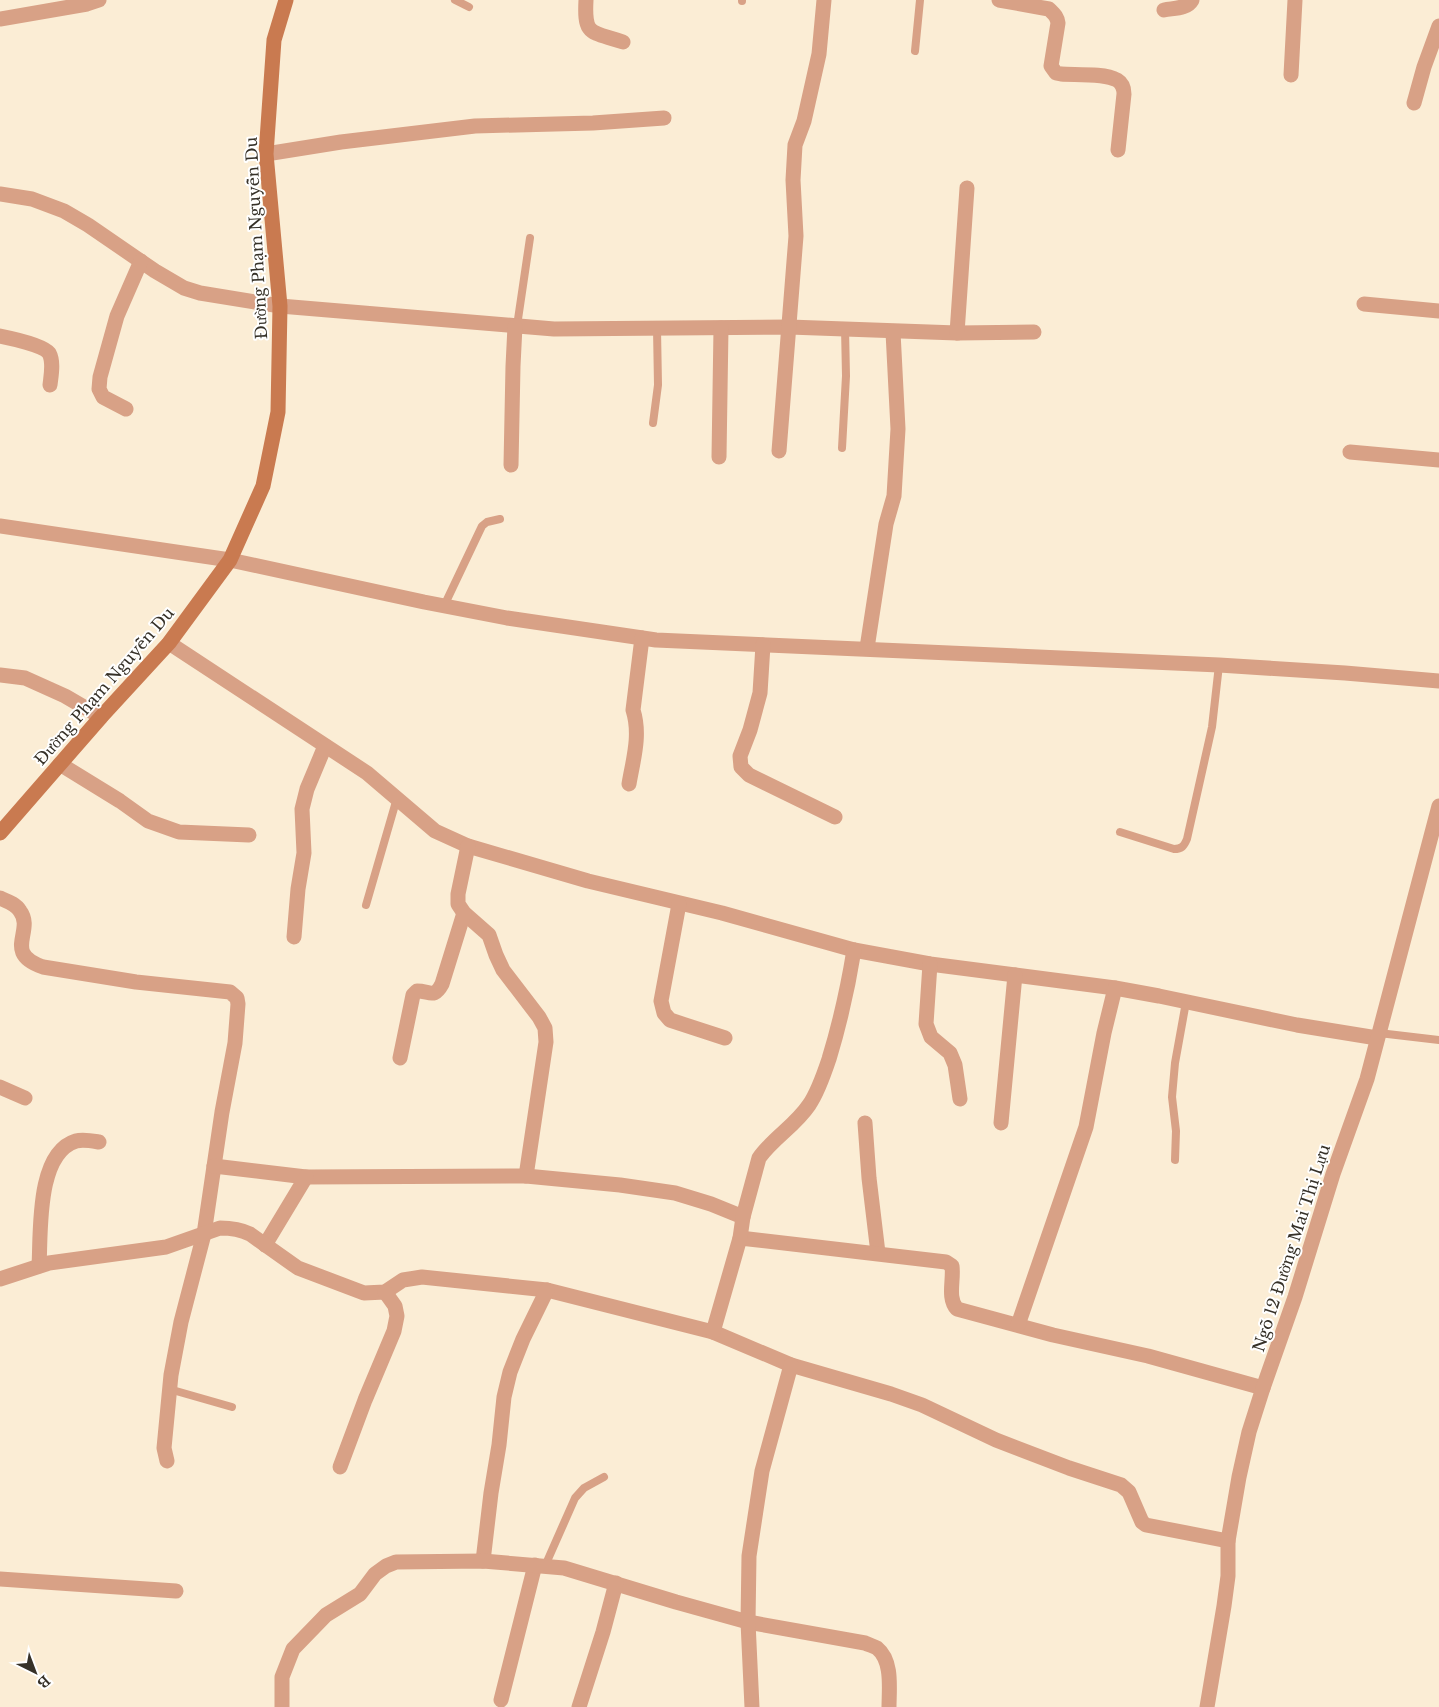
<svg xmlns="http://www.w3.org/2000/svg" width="1439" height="1707" font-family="'Libre Baskerville',serif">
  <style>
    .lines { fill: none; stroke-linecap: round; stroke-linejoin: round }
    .lane { stroke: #d8a186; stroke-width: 8 }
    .street { stroke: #d8a186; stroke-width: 15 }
    .secondary { stroke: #c97a50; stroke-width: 15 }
    .labels { text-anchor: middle; stroke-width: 4; stroke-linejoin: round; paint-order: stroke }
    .street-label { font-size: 16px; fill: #363128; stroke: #fff }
  </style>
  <rect width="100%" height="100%" fill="#fbedd5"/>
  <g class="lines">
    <g class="lane">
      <path d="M455,0L469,7"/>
      <path d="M742,0V1"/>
      <path d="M915,51L920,0"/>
      <path d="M517,326L530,238"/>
      <path d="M653,423L658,385L657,329"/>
      <path d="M842,448L846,376L845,328"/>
      <path d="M444,606L482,526L487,522L500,519"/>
      <path d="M1120,832L1174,849C1182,849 1184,846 1187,839L1212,727L1219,665"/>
      <path d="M366,905L397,798"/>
      <path d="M1379,1033L1439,1040"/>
      <path d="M1175,1160L1176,1131L1172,1097L1175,1063L1186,1002"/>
      <path d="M169,1389L232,1407"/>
      <path d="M545,1566L575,1498L584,1488L604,1477"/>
    </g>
    <g class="street">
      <path d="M586,0C584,37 591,31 623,42"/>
      <path d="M999,0L1049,9C1054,14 1057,16 1058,23L1051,66L1056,73L1061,74C1076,75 1104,73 1117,80C1122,83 1124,88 1124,94L1118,150"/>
      <path d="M1164,10C1174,8 1187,9 1192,0"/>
      <path d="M0,19L87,4L99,0"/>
      <path d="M1291,75L1295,0"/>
      <path d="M1414,103L1424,67L1439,26"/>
      <path d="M266,154L341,142L475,126L593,123L664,118"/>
      <path d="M0,194L32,199L64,211L88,225L155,271L184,288L200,293L280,306L554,329L789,327L957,333L1034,332"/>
      <path d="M1364,304L1439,311"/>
      <path d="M957,333L967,188"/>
      <path d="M0,336C10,338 43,345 49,353C54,362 51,376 50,385"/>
      <path d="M126,409L103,397L99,389L100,377L117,316L141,261"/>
      <path d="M779,451L796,236L793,180L795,145L804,121L819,54L824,0"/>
      <path d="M1350,452L1439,460"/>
      <path d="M719,457L721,328"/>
      <path d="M511,465L513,366L515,326"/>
      <path d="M0,526L230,560L424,602L507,618L656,640L1219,665L1345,673L1439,681"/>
      <path d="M169,643L367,773L435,831L468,846L588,881L722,913L854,950L930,964L1115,988L1159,996L1297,1025L1377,1038"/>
      <path d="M763,645L760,693L750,730L740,756L741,767L749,775L835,817"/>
      <path d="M867,648L886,524L894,496L898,429L893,332"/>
      <path d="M0,675L25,678L65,696L101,717"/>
      <path d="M60,764L120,801L148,821L179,832L249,835"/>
      <path d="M629,784C633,760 641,735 633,710L642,638"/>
      <path d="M468,846L458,894V904L464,913L489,935L496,955L503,970L539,1017L545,1028L546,1042L526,1176"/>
      <path d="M0,898C7,901 16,904 20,911C35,931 2,953 43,967L136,982L230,992L237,998L238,1004L235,1043L222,1112L204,1234L181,1322L171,1375L164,1448L167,1461"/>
      <path d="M679,904L661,1001L664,1013L670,1020L725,1038"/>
      <path d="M294,937L298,889L304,853L302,809L307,789L325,746"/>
      <path d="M930,964L926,1024L931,1037L950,1053L955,1065L960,1099"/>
      <path d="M400,1058L413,995L417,991C430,991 434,999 442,984L464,913"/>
      <path d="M0,1087L25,1098"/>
      <path d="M865,1123L869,1178L878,1253"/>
      <path d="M1001,1123L1015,975"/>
      <path d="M214,1166L306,1177L526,1176L620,1185L675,1193L711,1204L743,1217"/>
      <path d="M740,1238L946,1262L952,1266C954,1280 947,1298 957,1309L1053,1335L1148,1356L1263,1388"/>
      <path d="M265,1245L306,1177"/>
      <path d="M39,1266C41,1233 36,1153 76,1141C83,1139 93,1141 99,1142"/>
      <path d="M0,1279L49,1263L166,1247L220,1228C231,1228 240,1229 250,1234L298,1268L364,1293L385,1292L403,1280L422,1277L547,1290L713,1332L791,1365L891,1394L922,1405L996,1440L1069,1468L1121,1485L1129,1492L1142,1522L1146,1525L1228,1541"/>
      <path d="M1018,1325L1086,1127L1104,1033L1115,988"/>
      <path d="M713,1332L740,1238L743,1217L759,1158C773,1138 795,1126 809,1105C818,1092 824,1074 829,1059C840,1023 848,987 854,950"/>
      <path d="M340,1467L365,1400L394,1331L397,1316L395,1306L385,1292"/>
      <path d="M483,1561L491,1493L499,1445L504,1397L510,1372L523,1339L547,1290"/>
      <path d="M0,1579L176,1591"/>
      <path d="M501,1700L535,1565"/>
      <path d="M282,1707V1677L293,1649L326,1615L360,1594L375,1574L386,1566L396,1562L483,1561L564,1568L676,1602L748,1622L865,1643C869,1645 874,1646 877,1648C893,1661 889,1689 889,1707"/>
      <path d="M579,1707L603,1632L616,1583"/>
      <path d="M752,1707L748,1622L749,1556L762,1471L791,1365"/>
      <path d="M1207,1707L1224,1606L1228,1576V1541L1239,1477L1249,1432L1263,1388L1295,1297L1333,1174L1367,1079L1439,806"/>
    </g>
    <path class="secondary" d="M0,833L101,717L169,643L230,560L263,486L278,412L280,306L266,154L274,40L286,0"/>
  </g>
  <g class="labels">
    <g class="street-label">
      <text transform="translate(256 238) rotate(-93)" y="6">Đường Phạm Nguyễn Du</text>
      <text transform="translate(104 686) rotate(-49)" y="6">Đường Phạm Nguyễn Du</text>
      <text transform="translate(1291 1248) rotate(-72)" y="6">Ngõ 12 Đường Mai Thị Lựu</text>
    </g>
  </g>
  <g transform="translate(35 1672) rotate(138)" stroke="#ffffff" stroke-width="4" paint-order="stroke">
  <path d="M0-4L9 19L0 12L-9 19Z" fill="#363128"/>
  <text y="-8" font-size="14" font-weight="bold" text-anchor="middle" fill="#363128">B</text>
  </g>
</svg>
